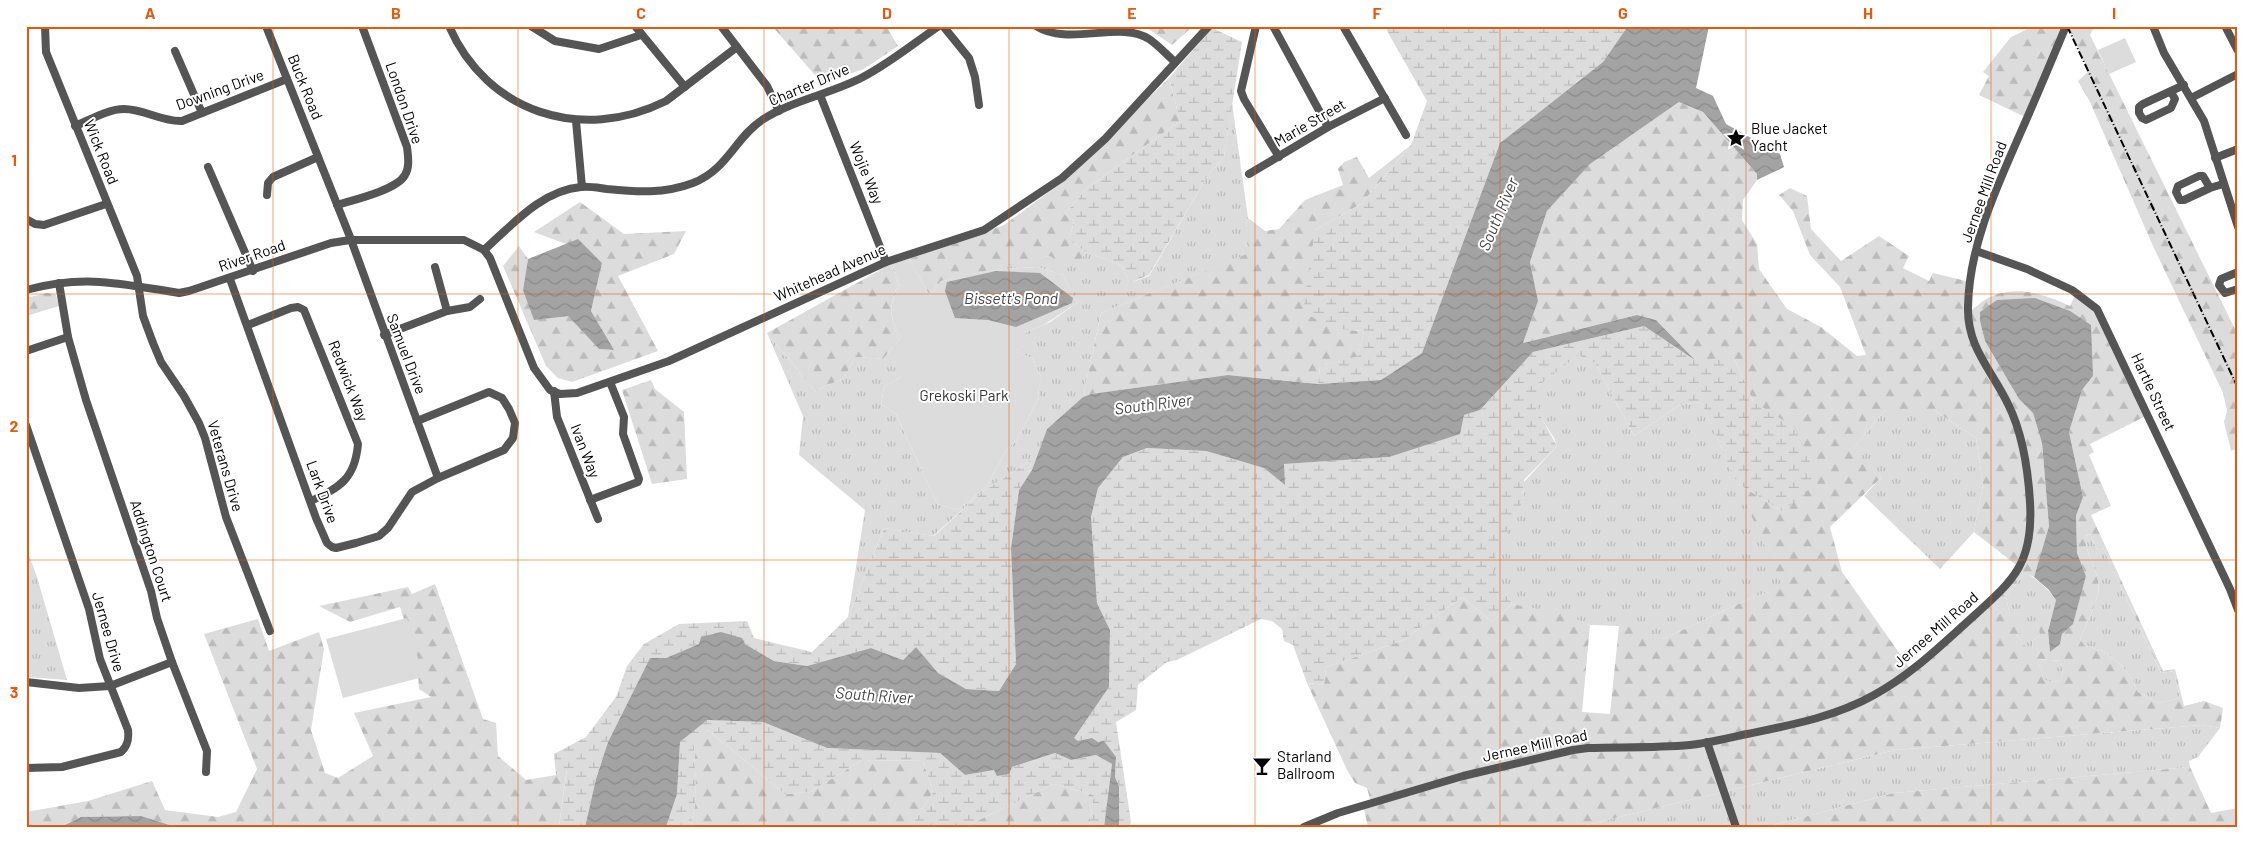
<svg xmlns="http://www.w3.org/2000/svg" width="2264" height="853" font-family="Barlow,sans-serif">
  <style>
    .grass { fill: url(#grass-tufts); fill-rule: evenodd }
    .forest { fill: url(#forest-firs); fill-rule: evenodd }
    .wetland { fill: url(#wetland-marsh) }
    .park { fill: #dcdcdc }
    .water { fill: url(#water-waves) }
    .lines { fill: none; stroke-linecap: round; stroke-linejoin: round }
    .minor { stroke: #555; stroke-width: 8 }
    .rail { stroke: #000; stroke-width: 2; stroke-dasharray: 8 2.5 1 2.5; stroke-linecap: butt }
    .grid { fill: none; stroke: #e8590c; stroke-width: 1; stroke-opacity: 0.55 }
    .labels { text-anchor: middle; stroke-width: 4; stroke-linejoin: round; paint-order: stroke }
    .street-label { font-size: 15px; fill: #000; stroke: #fff }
    .poi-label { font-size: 15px; fill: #000; stroke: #fff; text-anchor: start }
    .park-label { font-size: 15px; fill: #333; stroke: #fff }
    .water-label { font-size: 16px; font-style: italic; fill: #444; stroke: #fff }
    .neatline { fill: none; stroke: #e8590c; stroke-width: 2 }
    .grid-label { font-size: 16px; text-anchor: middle; font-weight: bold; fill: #e8590c }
  </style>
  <defs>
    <pattern id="grass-tufts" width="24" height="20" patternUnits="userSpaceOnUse" patternTransform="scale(1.25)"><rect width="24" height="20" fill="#dcdcdc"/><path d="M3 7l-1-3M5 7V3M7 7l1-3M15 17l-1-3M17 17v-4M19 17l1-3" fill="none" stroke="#bbb"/></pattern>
    <pattern id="forest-firs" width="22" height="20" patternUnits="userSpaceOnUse" patternTransform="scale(1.25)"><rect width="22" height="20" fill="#dcdcdc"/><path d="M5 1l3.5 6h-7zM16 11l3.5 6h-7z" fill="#bbb"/></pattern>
    <pattern id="wetland-marsh" width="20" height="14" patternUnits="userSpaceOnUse" patternTransform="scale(1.25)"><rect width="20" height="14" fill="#dcdcdc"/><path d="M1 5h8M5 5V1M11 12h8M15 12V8" fill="none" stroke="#bbb"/></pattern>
    <pattern id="water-waves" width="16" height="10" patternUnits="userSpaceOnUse" patternTransform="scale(1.25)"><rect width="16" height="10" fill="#a3a3a3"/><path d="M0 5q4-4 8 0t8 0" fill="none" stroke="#8b8b8b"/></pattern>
  </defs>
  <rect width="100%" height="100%" fill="#fff"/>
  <g class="grass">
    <path d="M1232,103L1248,218L1246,224L1253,252L1101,313L1083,397L1047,429L1032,470L1025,472L1030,467L1031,460L981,493L933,536L884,528L848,617L865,510L799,455L803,416L767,333L815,391L844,378L855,357L883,359L899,340C890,316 888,309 898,285L891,264L909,259L929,294L941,281L980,270L1049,256L1076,266L1086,252L1121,265L1130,283L1149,276L1208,175L1224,157ZM909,260L930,296L941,282L964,275L1004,269L1038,267L1063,275L1077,303L1050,322L1025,333V345L1013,351L1032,358L1042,379L1038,389L1039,397L1016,442L1008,447L987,486L958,510L937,504L896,414L881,404L884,387L901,377V339L892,317V304L900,285L893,266Z"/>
    <path d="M1578,354L1595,363L1634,436L1679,405L1701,402L1784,587L1749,599L1663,639L1619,626L1590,625L1563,615L1512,604L1490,566L1523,501L1524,482L1557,446L1554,438L1536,410L1537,387Z"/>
    <path d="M1885,410H1934L1976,438L1983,485L1974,532L1940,569L1864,496L1881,478L1852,450Z"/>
    <path d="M2090,534L2097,550L2103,548L2161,673L2174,671L2180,698L2158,703L2138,692C2130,670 2109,649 2085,646L2080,639C2086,625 2102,595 2098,581C2095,565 2085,553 2086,536Z"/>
    <path d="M26,547L37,577L67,680L26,677Z"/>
    <path d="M2025,573C2038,579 2047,588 2056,600L2049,626L2044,624L2040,636L2032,641L2033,649L2029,651L2016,636L2019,632L2010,616L2006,596Z"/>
    <path d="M2037,659L2061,661L2063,676L2058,682L2044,681Z"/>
    <path d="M2202,725L2220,728L2198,757L2189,761L2190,767L1894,793L1766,827H1578L1895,750Z"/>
  </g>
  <g class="forest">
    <path d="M772,26H886L898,46L864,69L822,83Z"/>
    <path d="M1144,26H1193L1172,45Z"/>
    <path d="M2034,26H2066L2027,118L1979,95L1989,76L1983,72L2011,37Z"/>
    <path d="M2067,26H2098L2093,29L2090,35L2238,335V448L2231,451L2224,422L2227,411L2223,393L2153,246L2090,102L2078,81L2089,71Z"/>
    <path d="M1169,78L1180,121L1087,188L1065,214L1074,221L1069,240L1086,252L1076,267L1049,256L941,281L929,294L909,259L1004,225L1068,178Z"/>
    <path d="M1679,102L1703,112L1757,174V180L1743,200L1742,220L1757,244L1759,269L1787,309L1821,327L1857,356L1866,355L1840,287L1810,255L1793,211L1779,195L1790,188L1807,196L1811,229L1841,261L1879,236L1909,256L1903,268L1929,281L1933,273L1970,282L1968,313C1975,308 1983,300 1990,297C2018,285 2044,294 2070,306L2076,293L2097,309L2148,415L2090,444L2094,452L2089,455L2111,506L2091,515L2163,671L2175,669L2184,706L2204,701L2223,708L2220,728L2202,725L1895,750L1578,827H1368L1363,806L1371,803L1367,788L1355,783L1347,770L1307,683L1324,685L1326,667L1404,640L1462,597L1492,622L1512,604L1563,614L1590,625L1582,712L1610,714L1619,626L1646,628L1663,639L1749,599L1783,587L1737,483L1782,511L1764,409L1753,401L1735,360H1695L1656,320L1637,315L1523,343L1538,301L1530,262L1547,211L1590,164ZM1980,321L2093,376L2082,390L2069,432L2083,497L2076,516L2077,553L2086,576L2073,623L2062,634L2060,644L2050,652L2048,631L2049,626L2044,624L2039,626L2040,636L2032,641L2033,648L2029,650L2016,636L2019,633H2024L2026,622L2010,616L2006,596L2025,573L2034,577L2049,526L2042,443L2033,413L2019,399L1985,341ZM1885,410H1934L1976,438L1983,485L1974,532L2020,568L1912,671L1842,572L1830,527L1881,478L1853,449ZM2090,534L2097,550L2103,548L2161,673L2174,671L2180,698L2158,703L2138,692C2130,670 2109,649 2085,646L2080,639C2086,625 2102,595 2098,581C2095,565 2085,553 2086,536ZM2037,659L2061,661L2063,676L2058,682L2044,680Z"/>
    <path d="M1411,145L1361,204L1315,230L1334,329L1364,331L1358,357L1320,366L1318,384L1228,375L1091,394L1083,397L1101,313L1252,252L1246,224L1248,218L1265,231L1279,229L1305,200L1343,185L1338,169L1344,162L1357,157L1369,178Z"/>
    <path d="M580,202L624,234L686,231L674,254L618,276L658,351L572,382L558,378L546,366L503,266L519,246L528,259L523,290L568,316L599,349L613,350L591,311L602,263L566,244L534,232Z"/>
    <path d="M891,264L898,285C888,309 890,316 899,340L883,359L855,357L844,378L815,391L767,333Z"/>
    <path d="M47,293L56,295L59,306L26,316V298Z"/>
    <path d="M651,380L655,389L684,412L687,479L652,484L622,390Z"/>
    <path d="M435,584L483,719L496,723L498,756L526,780L556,775L567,767L559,827H176L141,816L81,817L61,827H26V812L88,801L152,781L165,810L218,817L236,812L257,769L204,634L258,619L269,651L319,632L324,649L311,730L325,773L338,778L373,756L354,713L431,697L419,689L417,660L400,607L350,622L319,606L408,587L412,594Z"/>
    <path d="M708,730L785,794L810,792L862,760L923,761L933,792L912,825L913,827H691L696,798L694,742Z"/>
    <path d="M2190,767L2211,813L2238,808V827H1766L1894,793Z"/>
    <path d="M1054,784L1094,795L1089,827H964Z"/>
  </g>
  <g class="wetland">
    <path d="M1387,26H1628L1603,62L1500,143L1422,353L1381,380L1318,384L1320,366L1358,356L1364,331L1334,329L1303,312L1315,230L1361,204L1411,145L1427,101L1387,31Z"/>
    <path d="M1212,28L1242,42L1224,157L1208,175L1149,275L1130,283L1121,265L1086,252L1069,240L1074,221L1065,214L1087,188L1180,121L1169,78Z"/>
    <path d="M1644,326L1695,360H1735L1753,401L1795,428L1818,480L1799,499L1782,511L1737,483L1701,402L1679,405L1634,436L1595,363L1578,355L1537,387V410L1557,446L1524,480L1523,501L1491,566L1512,604L1492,622L1462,597L1404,640L1326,667L1324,685L1307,683L1293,645L1284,641L1282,629L1272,621L1261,619L1177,660L1167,662L1138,685L1136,710L1116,722L1131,822L1129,827H1119V786L1115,777L1116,757L1092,739L1078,741L1073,738L1109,687L1110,630L1097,603L1091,517L1098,488L1123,457L1147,448L1206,451L1264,468L1284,484L1283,464L1389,457L1463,415L1480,410L1533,352Z"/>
    <path d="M1031,460L1030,467L1026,472L1032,470L1019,490L1011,548L1016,664L999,691L966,689L937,673L916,647L903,660L871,648L807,666L774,661L745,644H699L666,658H650L608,742L596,779L585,827H559L567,768L556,775L554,754L586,737L616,697L627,666L644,644L679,624L747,621L754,638L812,652L848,617L884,528L934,536L981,493Z"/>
    <path d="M706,720L763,722L827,748L940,753L965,775L1012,767L1055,753L1071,760L1096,755L1112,764L1104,827H1089L1094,795L1054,784L964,827H913L912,825L933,792L923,761L862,760L810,792L785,794L708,730L694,743L696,798L691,827H666L677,794L680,742Z"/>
  </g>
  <g class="park">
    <path d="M2125,38L2136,62L2109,74L2098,50Z"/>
    <path d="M909,259L930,296L941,282L964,275L1004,269L1038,267L1063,275L1077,303L1045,324L1025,333V345L1014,351L1032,358L1042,379L1038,389L1039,397L1016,442L1008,447L987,486L958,510L937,504L896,414L881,404L884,387L901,377V339L892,317V304L900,285L893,266Z"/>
    <path d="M407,618L423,677L343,698L326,639Z"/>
  </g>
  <g class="water">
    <path d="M1628,26H1709L1696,88L1713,96L1726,124L1780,154L1784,167L1757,180V174L1703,112L1679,102L1590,164L1547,211L1530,262L1538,301L1523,343L1637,315L1656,320L1695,360L1644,326L1533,352L1480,410L1464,415L1460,434L1389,457L1284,464L1285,485L1264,468L1206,451L1147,448L1123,457L1098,488L1091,517L1097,603L1110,630L1109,687L1074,738L1078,741L1092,738L1098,742L1104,741L1116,757L1115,777L1119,786V827H1104L1112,764L1096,755L1071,760L1055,753L1012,767L1009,774L997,776L994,770L965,775L940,753L827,748L763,722L707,720L680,742L677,794L666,827H585L596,779L608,742L650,658H666L699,644L701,637L721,632L742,638L745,644L774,661L807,666L871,648L903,660L916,647L938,673L966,689L999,691L1016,664L1011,548L1019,490L1032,470L1047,429L1083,397L1091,394L1228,375L1318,384L1381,380L1422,353L1500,143L1603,62Z"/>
    <path d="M578,239L602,263L591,311L614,350L599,349L568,316L534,320L523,290L528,259Z"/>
    <path d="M996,271L1040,273L1073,298L1072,303L1016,327L988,320L955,318L945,291L947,282Z"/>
    <path d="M2035,298L2070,311L2091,325L2093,376L2082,390L2069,432L2083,497L2076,516L2077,553L2086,576L2073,624L2062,634L2060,644L2050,652L2048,631L2056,600L2048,589L2034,577L2049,526L2042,443L2033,413L2019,399L1985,341L1980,321V312L1997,300Z"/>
    <path d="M141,816L176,827H61L81,817Z"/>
  </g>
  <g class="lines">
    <g class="minor">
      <path d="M45,26L46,52L137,276L143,316L153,343L161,362L184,396L199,423L205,438L226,517L270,631"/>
      <path d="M266,26L350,237L438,478"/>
      <path d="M449,26C487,113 582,143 666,101L737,47"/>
      <path d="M531,26L555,41L599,49L641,35"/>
      <path d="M635,26L685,87"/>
      <path d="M721,26L767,86L779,111"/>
      <path d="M943,26L969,58L975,77L979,105"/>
      <path d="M1036,26C1068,47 1121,20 1149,39C1158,45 1167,55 1175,62"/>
      <path d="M1256,26L1241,91L1244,99L1279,157"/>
      <path d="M1273,26L1328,127"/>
      <path d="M1343,26L1406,135"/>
      <path d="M2153,26L2164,53L2204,121L2238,227"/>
      <path d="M2225,26L2238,51"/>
      <path d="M175,51L202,113"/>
      <path d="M2171,92L2175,99L2171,108L2146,120L2142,118L2139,113V107L2143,104L2184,85"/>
      <path d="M820,95L886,262"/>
      <path d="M2191,98L2238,74"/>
      <path d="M576,121L582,187"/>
      <path d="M75,126C90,120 108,109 124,109C144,109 162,122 182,121L287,79"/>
      <path d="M2215,158L2238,149"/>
      <path d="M208,167L253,271"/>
      <path d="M1249,174L1328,127L1385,98"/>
      <path d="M2210,188L2184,200H2180L2176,192L2178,186L2199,176H2203L2210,188L2223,184"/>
      <path d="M267,195L268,183L273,177L318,157"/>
      <path d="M337,205C353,200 397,190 405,175C410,167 408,156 407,147L362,26"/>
      <path d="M26,219L35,224L44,225L106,204"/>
      <path d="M484,250C511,226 542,190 581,187C589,186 599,188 607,189C637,192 664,194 693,183C728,169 735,138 762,120C792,100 831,94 863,77C890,63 914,43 939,26"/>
      <path d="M1976,251L2027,269L2072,290L2097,309L2230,589L2238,610"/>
      <path d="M435,267L447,311"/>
      <path d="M2238,272L2221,279L2219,285L2225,293L2238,289"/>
      <path d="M230,279L316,518L327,543L332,547L336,548L356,543L379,536L388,528L412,492L438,478L504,450L513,438L515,423L509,409L502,398L489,392L417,421"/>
      <path d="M59,283L68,337L86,400L151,591L157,618L172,662L207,751L206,772"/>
      <path d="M26,290C85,274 122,284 179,293L189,291L331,243L350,240H464L484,250L490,258L534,368L550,390L560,394L577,393L669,361L886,262L984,230L1062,178L1105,139L1209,26"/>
      <path d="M248,325L291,308L298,307L304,310L358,444C355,479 340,487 311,501"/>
      <path d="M384,335L447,311L470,307L480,299"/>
      <path d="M26,351L68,337"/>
      <path d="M554,391L557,417L598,519"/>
      <path d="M26,425L89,609L100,659L128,730C129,739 128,746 121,752L62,767L26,768"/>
      <path d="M590,500L638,482L639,479L623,434L624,417L610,382"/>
      <path d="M26,682L79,688L110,686L172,662"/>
      <path d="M1707,742L1736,827"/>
      <path d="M1304,827L1338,813L1463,776L1573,750L1588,748C1622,747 1656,748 1690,745C1709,743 1728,738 1747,734C1791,725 1835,717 1874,695C1909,676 1937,649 1966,623C2011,582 2034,567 2030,502C2028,469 2023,434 2008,404C1992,370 1967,348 1968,307C1969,246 1996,189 2020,134C2036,98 2051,62 2066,26"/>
    </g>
    <g class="rail">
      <path d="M2067,26L2238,388"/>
      <path d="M2231,827L2238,825"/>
    </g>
  </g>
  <path class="grid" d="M273,26V827M518,26V827M764,26V827M1009,26V827M1255,26V827M1500,26V827M1746,26V827M1991,26V827M26,294H2238M26,560H2238"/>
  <defs>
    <g id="sight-bare" transform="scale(1.5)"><path d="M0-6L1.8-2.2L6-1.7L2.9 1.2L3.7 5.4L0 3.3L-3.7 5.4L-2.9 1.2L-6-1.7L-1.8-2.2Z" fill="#000" stroke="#fff" stroke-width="2.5" paint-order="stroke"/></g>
    <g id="bar-bare" transform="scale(1.5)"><path d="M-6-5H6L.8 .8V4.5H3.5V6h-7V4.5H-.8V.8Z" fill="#000" stroke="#fff" stroke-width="2.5" paint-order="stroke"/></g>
  </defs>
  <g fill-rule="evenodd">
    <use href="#sight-bare" x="1736" y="138"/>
    <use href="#bar-bare" x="1262" y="766"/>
  </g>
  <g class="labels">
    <g class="street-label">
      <text transform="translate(809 85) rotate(-23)" y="5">Charter Drive</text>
      <text transform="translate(305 87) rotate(68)" y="5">Buck Road</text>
      <text transform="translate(220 90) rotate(-20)" y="5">Downing Drive</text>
      <text transform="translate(404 103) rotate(71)" y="5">London Drive</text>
      <text transform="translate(1310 123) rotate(-30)" y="5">Marie Street</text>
      <text transform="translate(101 152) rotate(68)" y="5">Wick Road</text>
      <text transform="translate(866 173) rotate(68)" y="5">Wojie Way</text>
      <text transform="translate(1984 192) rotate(-70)" y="5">Jernee Mill Road</text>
      <text transform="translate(252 256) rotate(-19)" y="5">River Road</text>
      <text transform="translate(830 273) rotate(-24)" y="5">Whitehead Avenue</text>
      <text transform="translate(406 354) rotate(69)" y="5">Samuel Drive</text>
      <text transform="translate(348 381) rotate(69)" y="5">Redwick Way</text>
      <text transform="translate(2153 392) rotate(65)" y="5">Hartle Street</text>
      <text transform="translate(585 451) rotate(69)" y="5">Ivan Way</text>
      <text transform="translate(225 466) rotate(74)" y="5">Veterans Drive</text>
      <text transform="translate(322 492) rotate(70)" y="5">Lark Drive</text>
      <text transform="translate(151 551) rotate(72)" y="5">Addington Court</text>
      <text transform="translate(1936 630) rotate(-41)" y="5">Jernee Mill Road</text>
      <text transform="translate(108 632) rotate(74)" y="5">Jernee Drive</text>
      <text transform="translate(1535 746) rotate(-12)" y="5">Jernee Mill Road</text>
    </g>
    <g class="poi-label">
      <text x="1751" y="134">Blue Jacket<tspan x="1751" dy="17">Yacht</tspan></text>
      <text x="1277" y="762">Starland<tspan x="1277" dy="17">Ballroom</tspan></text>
    </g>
    <g class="park-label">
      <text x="964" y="401">Grekoski Park</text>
    </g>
    <g class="water-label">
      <text transform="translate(1498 214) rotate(-67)" y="6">South River</text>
      <text x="1011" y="304">Bissett's Pond</text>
      <text transform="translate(1153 404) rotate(-7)" y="6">South River</text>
      <text transform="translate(874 695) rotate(4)" y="6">South River</text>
    </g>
  </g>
  <rect width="2264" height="853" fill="none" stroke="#ffffff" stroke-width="55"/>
  <rect x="28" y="28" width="2208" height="798" class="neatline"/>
  <g class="grid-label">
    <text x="150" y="19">A</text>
    <text x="396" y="19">B</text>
    <text x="641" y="19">C</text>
    <text x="887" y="19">D</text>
    <text x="1132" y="19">E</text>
    <text x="1377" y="19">F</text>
    <text x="1623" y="19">G</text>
    <text x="1868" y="19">H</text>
    <text x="2114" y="19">I</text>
    <text x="14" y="166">1</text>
    <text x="14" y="432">2</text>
    <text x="14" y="698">3</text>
  </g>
</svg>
